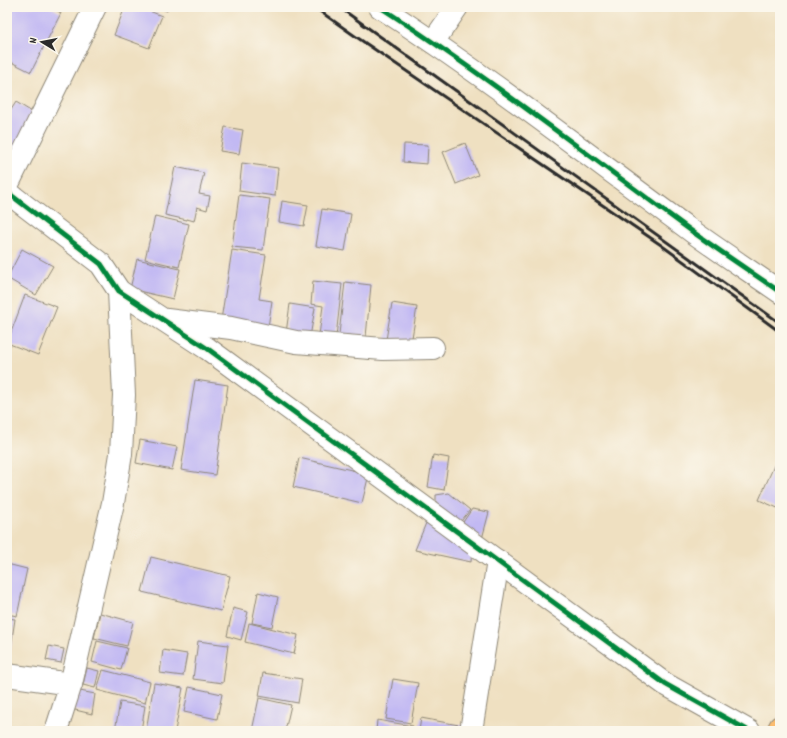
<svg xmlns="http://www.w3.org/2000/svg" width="787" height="738" font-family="Dekko,sans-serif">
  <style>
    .building { fill: #c2b9f3 }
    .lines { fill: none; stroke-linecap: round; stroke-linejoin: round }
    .street-casing { stroke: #8d8676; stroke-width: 24 }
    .highway-casing { stroke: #8d8676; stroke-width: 24 }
    .street { stroke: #fff; stroke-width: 22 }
    .highway { stroke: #fcbd6f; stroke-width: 22 }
    .rail { stroke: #2b2b2b; stroke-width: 3 }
    .cycleway-casing { stroke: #fbf7ec; stroke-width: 8 }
    .cycleway { stroke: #00873e; stroke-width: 5 }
  </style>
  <rect width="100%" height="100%" fill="#fbf7ec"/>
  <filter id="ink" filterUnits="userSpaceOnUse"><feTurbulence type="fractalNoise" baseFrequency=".025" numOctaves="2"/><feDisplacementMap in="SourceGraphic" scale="8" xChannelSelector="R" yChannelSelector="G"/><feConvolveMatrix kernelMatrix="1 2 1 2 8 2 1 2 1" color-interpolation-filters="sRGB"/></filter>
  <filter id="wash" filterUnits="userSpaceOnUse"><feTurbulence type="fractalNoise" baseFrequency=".012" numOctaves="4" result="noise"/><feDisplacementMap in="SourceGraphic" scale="16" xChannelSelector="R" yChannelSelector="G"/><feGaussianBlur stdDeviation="0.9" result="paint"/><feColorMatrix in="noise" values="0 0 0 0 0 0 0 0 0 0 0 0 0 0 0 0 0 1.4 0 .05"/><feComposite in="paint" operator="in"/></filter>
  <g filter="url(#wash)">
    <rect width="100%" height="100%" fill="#efe0c1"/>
    <g id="blocks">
      <g class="building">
        <path d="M7,7H51L61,13L31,72L7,60Z"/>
        <path d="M125,7H139L162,16L149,48L114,35Z"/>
        <path d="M157,7H169L167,11Z"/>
        <path d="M7,100L11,102L7,108Z"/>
        <path d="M16,102L37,115L7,163V116Z"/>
        <path d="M225,127L243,130L239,154L220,151Z"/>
        <path d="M465,143L478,175L456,184L443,152Z"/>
        <path d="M404,144L428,145L427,164L403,162Z"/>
        <path d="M242,163L278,168L275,196L239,191Z"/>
        <path d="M175,167L204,173L199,194L210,196L207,210L197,207L194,221L187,219V220L165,215Z"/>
        <path d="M239,195L270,199L263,250L232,247Z"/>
        <path d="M282,201L308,205L304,226L279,222Z"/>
        <path d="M322,209L351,214L345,251L316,246Z"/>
        <path d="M155,216L189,224L179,267L145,259Z"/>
        <path d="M22,249L53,266L36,295L7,278Z"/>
        <path d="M232,250L266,255L259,299L272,301L268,327L221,320Z"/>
        <path d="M137,259L180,269L173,299L130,289Z"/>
        <path d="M313,281L342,284L336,337L319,335L323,306L311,304Z"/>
        <path d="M345,282L371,285L366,337L339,334Z"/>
        <path d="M25,295L57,307L38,355L7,343Z"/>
        <path d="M392,303L417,307L411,344L386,340Z"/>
        <path d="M290,304L315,308L310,337L286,333Z"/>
        <path d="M195,380L228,385L215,475L181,470Z"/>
        <path d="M140,440L177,447L172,470L136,463Z"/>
        <path d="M780,452V509L759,500Z"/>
        <path d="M433,455L449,458L444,490L428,487Z"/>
        <path d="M299,458L369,474L362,503L293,487Z"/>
        <path d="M449,493L470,510L457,526L436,508V495Z"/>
        <path d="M472,509L489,512L482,539L461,525Z"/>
        <path d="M426,523L472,549L471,562L415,550Z"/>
        <path d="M151,557L230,576L221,611L142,592Z"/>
        <path d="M7,564L27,569L17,616L7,614Z"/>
        <path d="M258,592L278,597L272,627L252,623Z"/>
        <path d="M233,608L248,612L241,640L227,636Z"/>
        <path d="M100,613L133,622L127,646L94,638Z"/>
        <path d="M7,618L15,619L8,666H7Z"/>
        <path d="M249,623L298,635L294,654L245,642Z"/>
        <path d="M97,641L127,648L121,670L92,662Z"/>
        <path d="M198,641L228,645L223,683L193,679Z"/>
        <path d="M49,646L64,649L61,663L46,660Z"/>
        <path d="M163,650L187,654L183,676L160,673Z"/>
        <path d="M87,668L99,671L95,688L83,685Z"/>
        <path d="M103,670L150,682L145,703L97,690Z"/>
        <path d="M263,673L302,679L298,703L259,696Z"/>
        <path d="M393,679L418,683L411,723L386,719Z"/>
        <path d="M154,683L183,688L175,731H146Z"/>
        <path d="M7,685H10L8,712H7Z"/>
        <path d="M189,687L222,694L217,719L184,712Z"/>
        <path d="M75,690L95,694L92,714L71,709Z"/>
        <path d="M259,698L291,705L285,731H252Z"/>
        <path d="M120,702L145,706L141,731H115Z"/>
        <path d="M421,718L464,726V731H419Z"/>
        <path d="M377,720L413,726L412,731H376Z"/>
      </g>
    </g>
  </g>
  <g filter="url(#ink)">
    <use href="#blocks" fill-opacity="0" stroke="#8d8676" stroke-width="1"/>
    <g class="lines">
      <g class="street-casing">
        <g id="street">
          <path d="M380,7C488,77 589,156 693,232C721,252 751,272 780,292"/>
          <path d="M433,42L457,7"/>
          <path d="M7,186L95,7"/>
          <path d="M7,192L101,264L119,291L208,349L665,684L749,731"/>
          <path d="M167,320L231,328L296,342L383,349L433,348"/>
          <path d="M7,675L71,684"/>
          <path d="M56,731L71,684L113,503L121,454L124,395L119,291"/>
          <path d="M471,731L498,561"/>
        </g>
      </g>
      <g class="highway-casing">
        <path id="highway" d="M778,731L780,727"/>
      </g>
      <use href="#street" class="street"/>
      <use href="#highway" class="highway"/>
      <g class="rail">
        <path d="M314,7L355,36L661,245L780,332"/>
        <path d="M339,7L780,323"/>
      </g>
      <g class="cycleway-casing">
        <g id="cycleway">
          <path d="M380,7C488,77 589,156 693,232C721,252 751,272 780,292"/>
          <path d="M7,192L101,264L119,291L208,349L665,684L749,731"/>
        </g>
      </g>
      <use href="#cycleway" class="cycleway"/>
    </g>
  </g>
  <rect width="787" height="738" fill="none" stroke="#fbf7ec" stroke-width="24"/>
  <g transform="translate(42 42) rotate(280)" stroke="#fbf7ec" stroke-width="3" paint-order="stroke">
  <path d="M0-3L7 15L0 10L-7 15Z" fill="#2b2b2b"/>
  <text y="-6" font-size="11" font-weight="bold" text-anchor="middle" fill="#2b2b2b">N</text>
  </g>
</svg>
